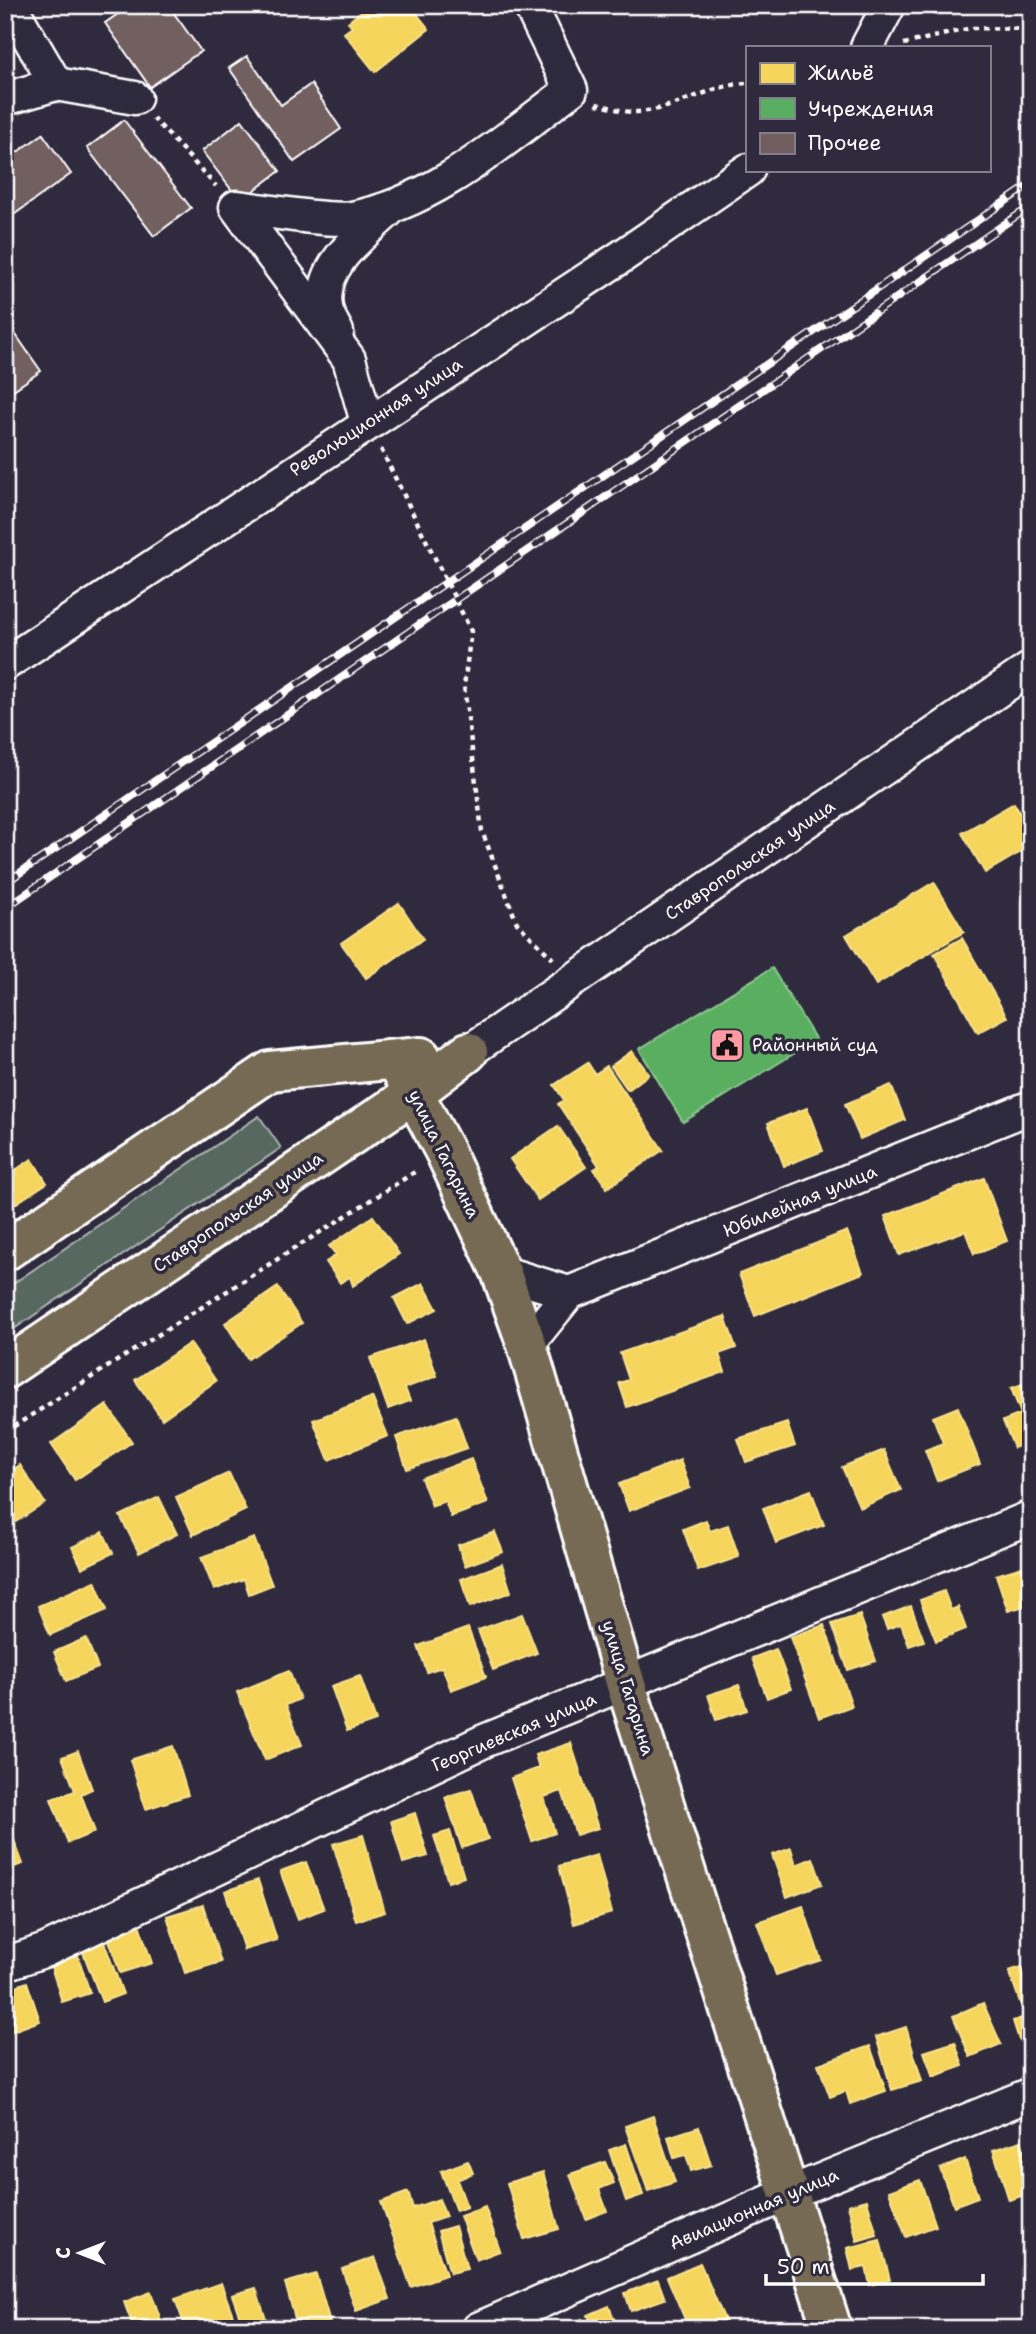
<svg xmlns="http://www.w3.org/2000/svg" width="1036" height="2334" font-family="'Shantell Sans',sans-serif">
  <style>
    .green { fill: #576861; stroke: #abb4b0; stroke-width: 2 }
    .homes { fill: #f6d55c; stroke: #f9e28d; stroke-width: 2 }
    .public { fill: #5aae61; stroke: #8cc690; stroke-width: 2 }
    .building { fill: #725e60; stroke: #fff; stroke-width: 2 }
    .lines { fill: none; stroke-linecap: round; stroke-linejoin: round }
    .minor-casing { stroke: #fff; stroke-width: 37 }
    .major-casing { stroke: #fff; stroke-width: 44 }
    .path { stroke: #fff; stroke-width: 4.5; stroke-dasharray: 5 5; stroke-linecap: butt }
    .minor { stroke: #2f2a3d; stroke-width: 32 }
    .major { stroke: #766a54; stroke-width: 38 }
    .rail-casing { stroke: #fff; stroke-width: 8 }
    .rail { stroke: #2f2a3d; stroke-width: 5; stroke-dasharray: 16; stroke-linecap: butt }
    .labels { text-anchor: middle; stroke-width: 7; stroke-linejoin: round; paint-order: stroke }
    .street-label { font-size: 18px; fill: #fff; stroke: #2f2a3d }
    .poi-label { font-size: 18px; fill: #fff; stroke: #2f2a3d; text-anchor: start }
  </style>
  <rect width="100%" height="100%" fill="#2f2a3d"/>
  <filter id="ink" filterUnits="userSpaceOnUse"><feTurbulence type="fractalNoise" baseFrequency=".0143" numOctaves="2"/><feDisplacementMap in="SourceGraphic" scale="14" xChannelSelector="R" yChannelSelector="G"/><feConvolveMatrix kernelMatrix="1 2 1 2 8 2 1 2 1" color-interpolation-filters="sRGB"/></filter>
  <g filter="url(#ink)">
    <path class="green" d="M259,1116L281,1148L5,1335V1289Z"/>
    <g class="homes">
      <path d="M369,5H410L429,29L375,72L344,33L352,27L348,22Z"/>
      <path d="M1014,803L1031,832V846L985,873L962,833Z"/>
      <path d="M934,882L964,932L876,985L846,935Z"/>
      <path d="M399,903L423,939L366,978L341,943Z"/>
      <path d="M962,938L1007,1017L978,1033L934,954Z"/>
      <path d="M632,1051L649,1074L628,1090L611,1066Z"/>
      <path d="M588,1063L595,1074L607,1066L663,1150L607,1188L594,1169L599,1166L558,1104L564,1100L554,1085Z"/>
      <path d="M891,1085L905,1120L860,1139L845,1104Z"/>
      <path d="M807,1108L823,1151L784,1166L768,1123Z"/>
      <path d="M558,1126L586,1167L538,1200L510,1159Z"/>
      <path d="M1031,1157V1181L1023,1160Z"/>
      <path d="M32,1159L47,1183L6,1210L5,1177Z"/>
      <path d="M984,1178L1007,1241L974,1254L965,1231L899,1255L885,1216Z"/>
      <path d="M373,1216L399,1254L353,1286L350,1277L340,1283L326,1262L336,1255L329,1246Z"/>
      <path d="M847,1231L863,1273L755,1316L739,1274Z"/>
      <path d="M423,1283L437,1309L407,1324L394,1298Z"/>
      <path d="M278,1287L302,1323L248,1359L225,1323Z"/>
      <path d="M725,1316L736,1348L719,1354L725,1372L627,1407L619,1383L629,1380L620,1353Z"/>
      <path d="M424,1339L437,1376L405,1388L410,1401L388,1409L370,1358Z"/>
      <path d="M190,1343L216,1381L162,1419L135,1380Z"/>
      <path d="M1031,1381V1441L1014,1448L1003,1421L1021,1414L1011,1388Z"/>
      <path d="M372,1397L388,1436L329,1460L313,1420Z"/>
      <path d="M107,1405L132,1442L75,1480L51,1444Z"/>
      <path d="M958,1407L980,1464L937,1481L925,1450L943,1443L933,1417Z"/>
      <path d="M456,1416L467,1448L407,1469L396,1437Z"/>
      <path d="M787,1423L795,1446L746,1462L738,1439Z"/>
      <path d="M884,1450L901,1490L860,1508L842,1467Z"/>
      <path d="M471,1459L488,1503L451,1517L445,1501L432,1506L421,1478Z"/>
      <path d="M680,1460L690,1488L629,1511L619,1484Z"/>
      <path d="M20,1465L45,1503L5,1529V1475Z"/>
      <path d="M229,1473L246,1510L193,1535L176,1497Z"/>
      <path d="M811,1490L824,1525L776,1543L763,1508Z"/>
      <path d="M159,1497L177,1534L139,1553L120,1516Z"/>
      <path d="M706,1520L710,1531L728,1525L739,1557L698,1571L683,1529Z"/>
      <path d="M103,1532L113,1553L82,1568L72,1547Z"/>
      <path d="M495,1532L503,1552L465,1566L458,1545Z"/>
      <path d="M254,1538L272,1585L249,1594L244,1579L214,1590L201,1557Z"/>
      <path d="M502,1564L511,1592L470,1607L461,1579Z"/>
      <path d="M1022,1567L1027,1581L1031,1580V1604L1008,1611L996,1575Z"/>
      <path d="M95,1581L107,1610L50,1635L38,1606Z"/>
      <path d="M944,1591L951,1610L958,1607L966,1629L936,1641L920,1600Z"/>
      <path d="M911,1606L924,1641L909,1646L901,1624L887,1629L882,1617Z"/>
      <path d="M522,1614L537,1653L493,1670L478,1630Z"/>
      <path d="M860,1615L876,1661L848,1670L832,1624Z"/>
      <path d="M824,1625L852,1706L819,1718L790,1637Z"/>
      <path d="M468,1628L486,1677L451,1690L442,1667L427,1672L418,1646Z"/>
      <path d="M86,1638L98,1668L66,1681L54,1652Z"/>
      <path d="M776,1649L791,1689L767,1698L752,1658Z"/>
      <path d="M289,1671L300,1699L286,1705L302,1745L265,1760L237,1692Z"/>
      <path d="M360,1676L376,1721L347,1731L331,1686Z"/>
      <path d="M739,1685L747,1710L716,1720L708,1695Z"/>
      <path d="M571,1743L598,1828L576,1835L562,1791L544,1797L555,1833L532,1841L511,1778L539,1768L535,1755Z"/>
      <path d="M173,1746L188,1795L146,1809L130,1760Z"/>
      <path d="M78,1751L92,1789L81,1794L95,1832L68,1843L51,1799L75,1791L62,1757Z"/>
      <path d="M471,1789L488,1839L462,1848L445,1797Z"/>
      <path d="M415,1813L428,1856L403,1863L391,1821Z"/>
      <path d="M5,1816L23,1864L5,1870Z"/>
      <path d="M450,1831L464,1877L448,1882L434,1836Z"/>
      <path d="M363,1835L385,1912L356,1921L333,1844Z"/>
      <path d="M791,1848L796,1865L813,1858L822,1884L787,1897L772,1855Z"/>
      <path d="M597,1855L612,1913L574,1924L559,1866Z"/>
      <path d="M306,1862L324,1909L298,1919L280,1871Z"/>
      <path d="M258,1880L277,1940L244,1950L225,1891Z"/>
      <path d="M203,1905L221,1962L185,1973L167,1916Z"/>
      <path d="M803,1906L821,1960L776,1975L757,1922Z"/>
      <path d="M138,1921L152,1963L120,1973L106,1931Z"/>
      <path d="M103,1939L123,1994L102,2002L81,1947Z"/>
      <path d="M76,1949L90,1993L62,2002L48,1957Z"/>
      <path d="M1022,1967L1031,1993V2035L1019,2040L1013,2021L1025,2017L1009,1971Z"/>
      <path d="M27,1982L40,2021L7,2033L5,1990Z"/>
      <path d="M983,2003L1001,2044L970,2057L953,2016Z"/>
      <path d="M906,2027L922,2081L892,2090L876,2037Z"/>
      <path d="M955,2042L963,2066L933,2077L924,2052Z"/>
      <path d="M870,2046L886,2091L850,2104L846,2091L830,2097L818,2064Z"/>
      <path d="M653,2116L675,2182L648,2191L625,2126Z"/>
      <path d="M699,2127L711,2165L691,2171L686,2155L674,2158L668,2137Z"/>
      <path d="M1021,2141L1031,2170V2193L1009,2200L993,2150Z"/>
      <path d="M626,2144L643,2195L626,2201L609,2150Z"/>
      <path d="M965,2159L978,2197L954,2206L940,2169Z"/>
      <path d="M468,2161L473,2173L457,2180L467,2207L456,2211L441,2171Z"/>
      <path d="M605,2162L614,2183L599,2189L607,2211L586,2219L570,2174Z"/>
      <path d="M543,2172L559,2229L524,2239L507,2183Z"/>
      <path d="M920,2180L936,2226L906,2237L889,2191Z"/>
      <path d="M408,2192L413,2208L439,2199L446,2217L428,2223L446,2275L411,2287L381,2202Z"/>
      <path d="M867,2200L877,2235L857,2241L848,2205Z"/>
      <path d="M485,2207L500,2251L476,2260L460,2216Z"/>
      <path d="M455,2226L467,2269L450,2273L438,2231Z"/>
      <path d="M880,2240L890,2280L870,2285L866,2267L852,2270L847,2248Z"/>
      <path d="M375,2257L390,2299L356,2311L342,2269Z"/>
      <path d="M700,2263L727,2325L719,2329H689L667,2277Z"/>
      <path d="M316,2274L330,2322L298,2329L285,2283Z"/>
      <path d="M658,2280L665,2299L631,2311L625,2293Z"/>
      <path d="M221,2283L238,2329H186L175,2299Z"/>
      <path d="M256,2288L269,2329H244L232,2295Z"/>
      <path d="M151,2292L164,2329H134L124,2302Z"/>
      <path d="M609,2306L618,2329H593L588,2315Z"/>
      <path d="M582,2319L586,2329H565L564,2327Z"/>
    </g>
    <path class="public" d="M772,968L816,1040L683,1122L639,1049Z"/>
    <g class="building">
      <path d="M131,5H168L201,51L150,87L105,23Z"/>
      <path d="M247,56L281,105L311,84L341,129L294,162L229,68Z"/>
      <path d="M124,120L191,208L154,236L87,148Z"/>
      <path d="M242,120L280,171L240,201L202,151Z"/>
      <path d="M43,134L71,174L5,221V161Z"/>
      <path d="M5,319L41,371L9,393L5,387Z"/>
    </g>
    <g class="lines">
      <g class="minor-casing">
        <g id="minor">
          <path d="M10,5L56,84"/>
          <path d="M867,47L889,5"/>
          <path d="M5,99L56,84L135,98"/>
          <path d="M337,332C333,324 327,315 326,307C319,266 361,236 388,211"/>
          <path d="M367,422L349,359L236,207C262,210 330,222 352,218C436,202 505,139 571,90L530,5"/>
          <path d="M5,664L621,257L748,170"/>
          <path d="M468,1052L1031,668"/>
          <path d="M501,1272L569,1293"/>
          <path d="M527,1345L569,1293L1031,1107"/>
          <path d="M5,1964L46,1950L484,1741L1031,1517"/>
          <path d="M478,2329L787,2194L1031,2094"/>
        </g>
      </g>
      <g class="major-casing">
        <g id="major">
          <path d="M396,1060L445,1152L501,1272L527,1345L626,1685L832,2329"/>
          <path d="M5,1251L270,1071L421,1057"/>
          <path d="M5,1369L414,1093L468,1052"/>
        </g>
      </g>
      <g class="path">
        <path d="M904,44L971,28L1031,29"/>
        <path d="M596,104C608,106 622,112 634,112C673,112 708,85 747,83"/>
        <path d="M153,118L216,186"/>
        <path d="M381,449L471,631L464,686L482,831L517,923L553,959"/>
        <path d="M5,1432L418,1170"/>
      </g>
      <use href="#minor" class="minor"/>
      <use href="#major" class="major"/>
      <g class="rail-casing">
        <g id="rail">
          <path d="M5,883L1031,184"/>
          <path d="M5,908L1031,206"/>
        </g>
      </g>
      <use href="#rail" class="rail"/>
    </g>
  </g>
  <defs>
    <g id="civic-square" transform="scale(1.75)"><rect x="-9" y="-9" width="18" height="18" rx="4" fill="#ff9aa2" stroke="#2f2a3d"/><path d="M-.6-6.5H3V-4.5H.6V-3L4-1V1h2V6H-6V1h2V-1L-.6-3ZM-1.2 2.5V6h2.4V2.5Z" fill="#111"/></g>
  </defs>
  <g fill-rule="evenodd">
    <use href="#civic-square" x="727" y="1045"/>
  </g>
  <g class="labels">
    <g class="street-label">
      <text transform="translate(376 417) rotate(-33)" y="6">Революционная улица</text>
      <text transform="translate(750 860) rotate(-34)" y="6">Ставропольская улица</text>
      <text transform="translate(444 1154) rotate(64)" y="6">улица Гагарина</text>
      <text transform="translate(800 1201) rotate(-22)" y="6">Юбилейная улица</text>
      <text transform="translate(238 1212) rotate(-34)" y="6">Ставропольская улица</text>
      <text transform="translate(628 1688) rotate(73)" y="6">улица Гагарина</text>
      <text transform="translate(514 1732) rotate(-23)" y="6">Георгиевская улица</text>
      <text transform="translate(754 2209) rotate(-23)" y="6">Авиационная улица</text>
    </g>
    <g class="poi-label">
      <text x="752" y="1051">Районный суд</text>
    </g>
  </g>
  <rect width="1036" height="2334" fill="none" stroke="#2f2a3d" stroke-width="28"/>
  <rect x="14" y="14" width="1008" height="2306" fill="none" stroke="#fff" stroke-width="2.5" filter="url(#ink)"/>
  <rect x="746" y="46" width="245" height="126" fill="#2f2a3d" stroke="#827f8b" stroke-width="2"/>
  <rect x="760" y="63" width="35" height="21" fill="#f6d55c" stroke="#827f8b" stroke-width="2"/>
  <text x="808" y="80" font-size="21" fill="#ffffff">Жильё</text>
  <rect x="760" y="98" width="35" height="21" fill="#5aae61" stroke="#827f8b" stroke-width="2"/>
  <text x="808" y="116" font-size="21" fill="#ffffff">Учреждения</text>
  <rect x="760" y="133" width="35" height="21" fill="#725e60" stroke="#827f8b" stroke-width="2"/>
  <text x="808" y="150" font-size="21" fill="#ffffff">Прочее</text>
  <g transform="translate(80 2253) rotate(270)" stroke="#2f2a3d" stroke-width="5" paint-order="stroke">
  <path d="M0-5L12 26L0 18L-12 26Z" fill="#ffffff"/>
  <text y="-10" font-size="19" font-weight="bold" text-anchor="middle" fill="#ffffff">С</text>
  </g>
  <path d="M766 2274v10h217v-10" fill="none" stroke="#ffffff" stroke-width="3.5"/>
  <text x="777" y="2274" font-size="21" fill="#ffffff" stroke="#2f2a3d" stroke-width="5" paint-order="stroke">50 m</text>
</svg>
